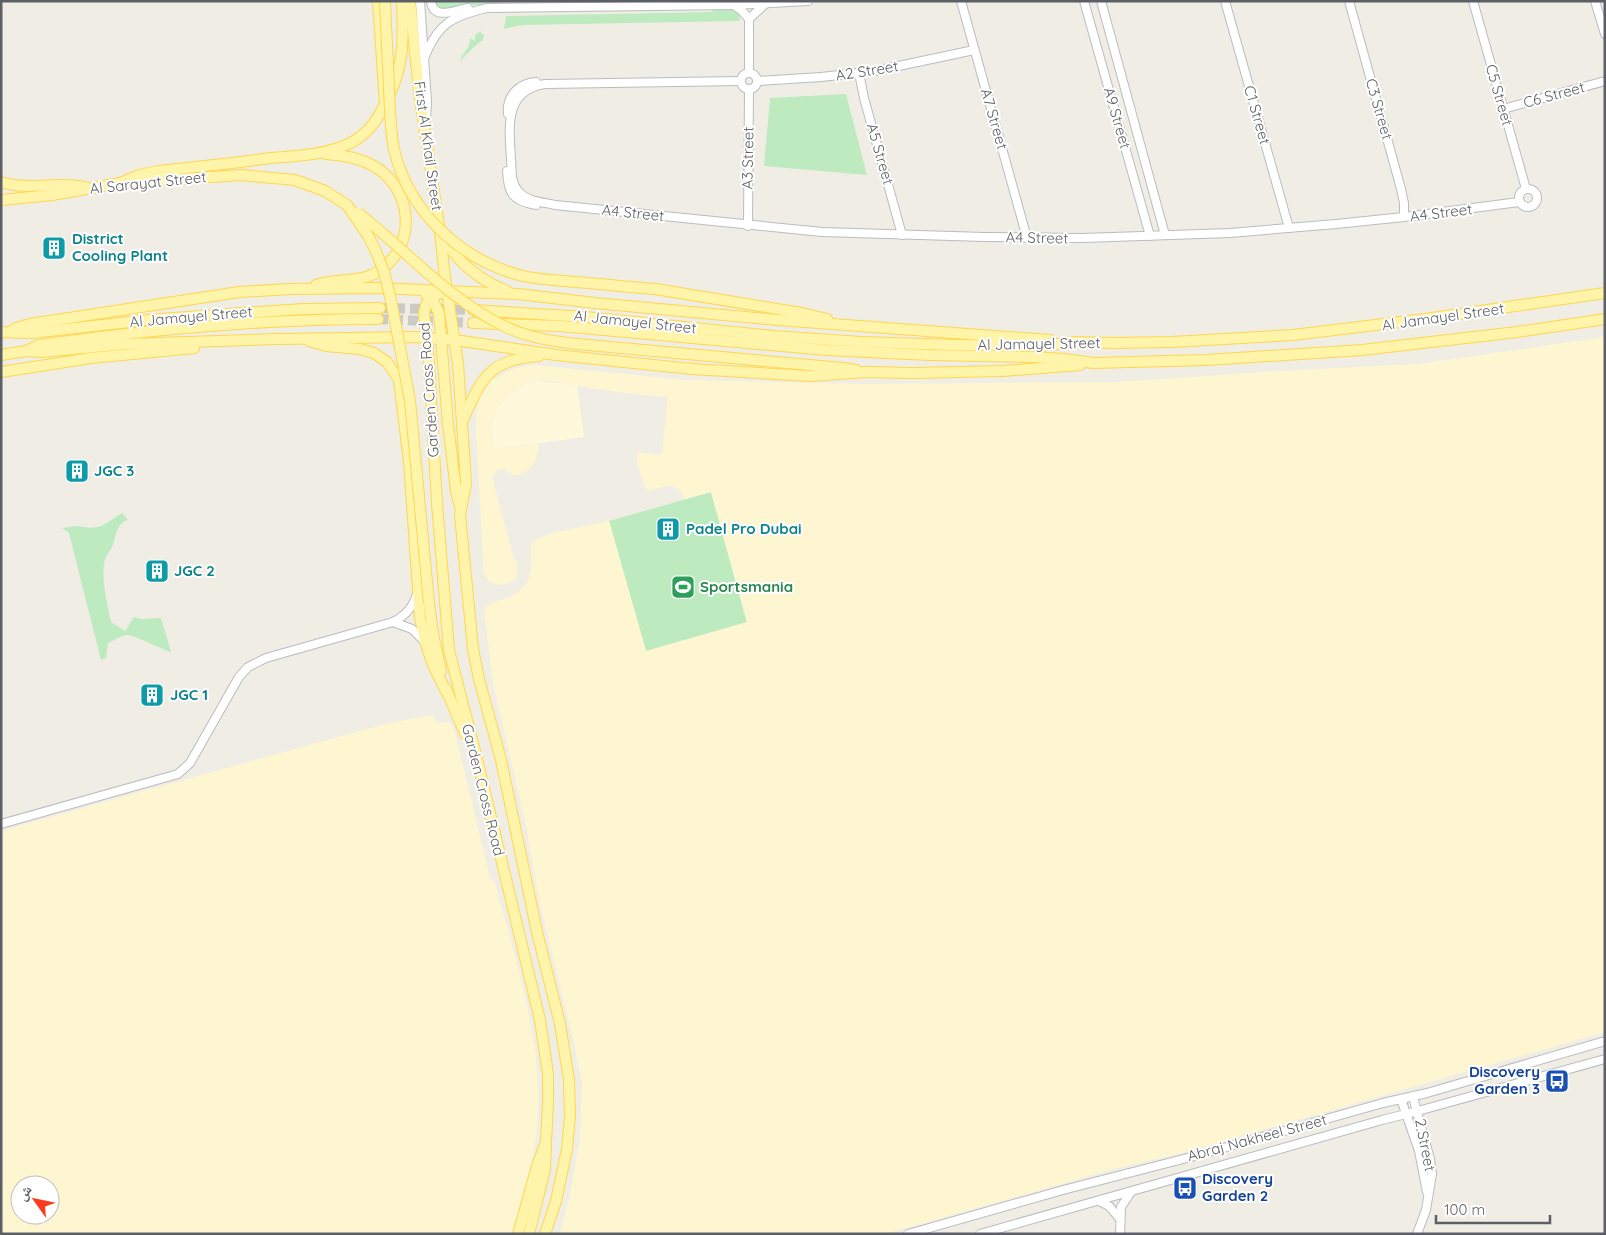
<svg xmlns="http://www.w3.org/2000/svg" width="1606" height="1235" font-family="Quicksand,'Noto Naskh Arabic',sans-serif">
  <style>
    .commercial { fill: #fff8da }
    .green { fill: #beeac0 }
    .sand { fill: #fef6d1; fill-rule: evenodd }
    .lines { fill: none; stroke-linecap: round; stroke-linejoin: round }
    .major-tunnel { stroke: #cbcac4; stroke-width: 10; stroke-dasharray: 10 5; stroke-linecap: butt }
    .minor-casing { stroke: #b9bcc1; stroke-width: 10 }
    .major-casing { stroke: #ffd64e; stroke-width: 12 }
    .minor { stroke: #fff; stroke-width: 8 }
    .major { stroke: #fff5aa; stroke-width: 10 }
    .major-bridge-casing { stroke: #ffd64e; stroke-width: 12; stroke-linecap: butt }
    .major-bridge { stroke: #fff5aa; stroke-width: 10 }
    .labels { text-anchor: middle; stroke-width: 4; stroke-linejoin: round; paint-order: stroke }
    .street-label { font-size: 15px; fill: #5c6066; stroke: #fff }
    .culture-label { font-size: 15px; font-weight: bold; fill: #0d838f; stroke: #fff; text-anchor: start }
    .leisure-label { font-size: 15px; font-weight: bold; fill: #27864d; stroke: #fff; text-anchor: start }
    .transit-label { font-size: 15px; font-weight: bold; fill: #164399; stroke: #fff; text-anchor: end }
  </style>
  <rect width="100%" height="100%" fill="#f0eee4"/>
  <path class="commercial" d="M538,381L577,385L584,437L494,449L491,426L496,410L506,396L523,385Z"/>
  <g class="green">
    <path d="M433,1H500V5H472L439,12Z"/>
    <path d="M731,9L739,12L740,21L522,25L504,29L506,16L711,12L713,10Z"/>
    <path d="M481,31V34H484L483,40L475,46L460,61C462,52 470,50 470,38L475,41V35Z"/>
    <path d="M846,94L867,175L764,166L770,98Z"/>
    <path d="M711,492L747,623L646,651L609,521Z"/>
    <path d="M122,513L128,520C117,523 116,535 113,545C111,550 107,554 105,559C100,577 108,605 111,622L125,631L134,617L142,619L161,618L171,652C161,649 133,634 126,635C120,636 114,641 108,643L106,658L101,660L69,533L62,528L76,526L91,528L102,526Z"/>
  </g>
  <g class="sand">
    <path d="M1605,337V1032L1182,1153L1110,1170L885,1234H560L569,1199L580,1140L582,1083L573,1039L539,900L526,826L493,683L484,610C492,601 494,602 505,599C533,588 532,572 531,546L537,539L553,533L609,521L646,651L747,622L711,492L685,499C677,479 664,487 647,491L637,464L638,452L662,455L668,397C645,395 622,393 599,389C581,387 556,379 538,381C516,383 493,404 491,426C490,433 493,442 494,449L538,444C539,459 532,471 516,476L504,469H499L492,477L514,559L517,561V576L513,582L500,585L489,582L484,574L476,431L477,405L483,390L492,378L496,380C507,369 519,367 534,365L686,380L862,384L1118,382L1279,371L1418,364Z"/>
    <path d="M433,715L437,723L450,722L455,733L490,878L495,883C515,959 545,1046 537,1126C534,1162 522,1198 513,1234H1V831L385,724ZM20,1185H50V1215H20Z"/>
  </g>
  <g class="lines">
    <g class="major-tunnel">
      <path d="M380,308L472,310"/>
      <path d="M378,319L473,323"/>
    </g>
    <g class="minor-casing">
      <g id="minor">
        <path d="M420,1L427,101L426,120"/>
        <path d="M431,1C433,21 455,10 468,8"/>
        <path d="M961,1L1027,238"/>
        <path d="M1084,1L1150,236"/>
        <path d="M1101,1L1165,235"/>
        <path d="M1225,1L1289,228"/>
        <path d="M1349,1L1401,189L1404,203V217"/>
        <path d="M1473,1L1526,189"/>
        <path d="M1595,1L1605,34"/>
        <path d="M734,5L742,11L749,19V73"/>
        <path d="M749,19L765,4"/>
        <path d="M424,59C437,24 452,16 487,8L734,5L808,1"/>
        <circle cx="749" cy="81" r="8"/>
        <path d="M859,73L864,98L902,235"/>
        <path d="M741,81L545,84C504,90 509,127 511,159C512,170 510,183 519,192C528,202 543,202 555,205L822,232L984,237L1083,238L1230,233L1336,224L1404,217L1519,202"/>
        <path d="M758,81L821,77L875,71L974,50"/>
        <path d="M1503,109L1605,81"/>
        <path d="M508,114C506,96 519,83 536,82"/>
        <path d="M507,171C508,194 513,201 536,205"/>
        <circle cx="1528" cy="198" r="9"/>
        <path d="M748,226L749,89"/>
        <path d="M393,622L412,629L424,641"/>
        <path d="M1,824L178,774L190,763L239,677L248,667L266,658L393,622C405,616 413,608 417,594"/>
        <path d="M1413,1097L1430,1159L1432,1174L1426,1210L1417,1234"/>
        <path d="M1401,1099L1419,1151L1427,1192"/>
        <path d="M1099,1201L1109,1206L1120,1219"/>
        <path d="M908,1234L1063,1190L1195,1156L1383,1103L1427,1093L1605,1041"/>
        <path d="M980,1234L1382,1120L1418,1111L1605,1059"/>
        <path d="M1120,1234L1121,1207L1131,1192"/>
      </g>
    </g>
    <g class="major-casing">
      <g id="major">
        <path d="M378,1L385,104"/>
        <path d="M410,1L419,92L440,232L445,278L458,364L466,483L460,515L473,649L479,679L501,760L537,932L560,1024L569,1080L570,1116L567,1149L556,1201L545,1234"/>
        <path d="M1,182C28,191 57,181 85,187"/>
        <path d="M120,183L139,175L158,171C196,167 234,163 271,158C296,156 323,155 346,145C363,138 375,124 383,108C404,70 404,44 402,1"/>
        <path d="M1,200L52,195L120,183L241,175L295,180L325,191L347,205"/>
        <path d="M442,235C457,262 479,280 507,291"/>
        <path d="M316,285C338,277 363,284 382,269C419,241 411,184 370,164C356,157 341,155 326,154"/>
        <path d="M655,289L802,313L827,319"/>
        <path d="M443,292L430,298L426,305L424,313L429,362L437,504L449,650L477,759L540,1020L548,1074V1102L546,1142L537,1166L518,1234"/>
        <path d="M426,294L433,301L439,313L448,424L456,491L460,507"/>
        <path d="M473,310L585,317L773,336L861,342L954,345L1038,346L1075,342L1112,343L1172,342L1293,335L1425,319L1605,293"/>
        <path d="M473,323L560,326L826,350L930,355L1034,357L1064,359L1093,363L1206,360L1362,350L1517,332L1605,319"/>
        <path d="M1,332L31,333L147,320L227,314L304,309L380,308"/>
        <path d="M10,332L16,328L30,324L239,292L291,289L379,288L518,294L595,303L778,320L1050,340"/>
        <path d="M309,341L326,346L360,349L374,353L387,362L399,380L409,462L420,618L426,644L433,665L448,695"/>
        <path d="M577,344L843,368L856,370"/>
        <path d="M26,351L41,352L126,344L279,339L413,337L455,340L556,355L692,369L810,376L867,372L912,373L1003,371L1080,365"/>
        <path d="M1,355L26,351L39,345C152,329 264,319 378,319"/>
        <path d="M1,372L91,358L194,348"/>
        <path d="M463,420C482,377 489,360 539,356"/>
        <path d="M429,603L433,634L441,671"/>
        <path d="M446,689L465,734"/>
        <path d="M529,1234L545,1169L546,1145"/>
      </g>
    </g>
    <use href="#minor" class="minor"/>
    <use href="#major" class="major"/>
    <g class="major-bridge-casing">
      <g id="major-bridge">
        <path d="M385,1C386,30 388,59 389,89C390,109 390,129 394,149C408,211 461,261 523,276C540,280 558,280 575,282C602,284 628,287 655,289"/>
        <path d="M347,205L369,237L377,254L384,272L391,300L410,401L429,603"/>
        <path d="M358,213C406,250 445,296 500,324C524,337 551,341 577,344"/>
      </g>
    </g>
    <use href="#major-bridge" class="major-bridge"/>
  </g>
  <defs>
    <g id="building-square" transform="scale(1.25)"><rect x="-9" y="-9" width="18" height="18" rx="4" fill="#0f9aa8" stroke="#fff"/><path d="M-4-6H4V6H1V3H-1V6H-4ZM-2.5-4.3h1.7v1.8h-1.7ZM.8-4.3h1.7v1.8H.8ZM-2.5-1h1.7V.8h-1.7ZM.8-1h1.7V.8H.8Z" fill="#fff"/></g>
    <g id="stadium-square" transform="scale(1.25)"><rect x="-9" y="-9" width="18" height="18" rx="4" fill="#2e9e5b" stroke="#fff"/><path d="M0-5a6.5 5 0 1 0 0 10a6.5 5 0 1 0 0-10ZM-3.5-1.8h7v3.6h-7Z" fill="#fff"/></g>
    <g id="bus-square" transform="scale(1.25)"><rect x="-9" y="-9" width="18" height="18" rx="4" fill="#1a4fb4" stroke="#fff"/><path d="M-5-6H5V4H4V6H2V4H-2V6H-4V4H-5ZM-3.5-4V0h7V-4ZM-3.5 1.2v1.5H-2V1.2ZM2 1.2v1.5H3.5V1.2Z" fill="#fff"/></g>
  </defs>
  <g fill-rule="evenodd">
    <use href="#building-square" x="54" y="248"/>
    <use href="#building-square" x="77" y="471"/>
    <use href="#building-square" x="668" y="529"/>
    <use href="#building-square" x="157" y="571"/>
    <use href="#stadium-square" x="683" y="587"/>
    <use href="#building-square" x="152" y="695"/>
    <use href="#bus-square" x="1557" y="1081"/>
    <use href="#bus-square" x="1185" y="1188"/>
  </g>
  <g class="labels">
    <g class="street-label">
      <text transform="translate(867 71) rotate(-9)" y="5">A2 Street</text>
      <text transform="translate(1499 95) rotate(74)" y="5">C5 Street</text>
      <text transform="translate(1554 95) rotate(-15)" y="5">C6 Street</text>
      <text transform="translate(1379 109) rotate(74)" y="5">C3 Street</text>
      <text transform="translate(1257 115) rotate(74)" y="5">C1 Street</text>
      <text transform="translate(1117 118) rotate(74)" y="5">A9 Street</text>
      <text transform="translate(994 119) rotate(74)" y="5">A7 Street</text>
      <text transform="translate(428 146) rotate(82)" y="5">First Al Khail Street</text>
      <text transform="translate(880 154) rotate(74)" y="5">A5 Street</text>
      <text transform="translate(748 158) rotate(-89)" y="5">A3 Street</text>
      <text transform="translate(148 183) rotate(-6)" y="5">Al Sarayat Street</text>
      <text transform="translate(633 213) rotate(6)" y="5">A4 Street</text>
      <text transform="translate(1441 213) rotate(-7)" y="5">A4 Street</text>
      <text transform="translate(1037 238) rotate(1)" y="5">A4 Street</text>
      <text transform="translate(191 317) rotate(-5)" y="5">Al Jamayel Street</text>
      <text transform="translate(1443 317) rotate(-8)" y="5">Al Jamayel Street</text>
      <text transform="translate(635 322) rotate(6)" y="5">Al Jamayel Street</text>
      <text transform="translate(1039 344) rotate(-1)" y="5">Al Jamayel Street</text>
      <text transform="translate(429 390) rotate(-94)" y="5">Garden Cross Road</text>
      <text transform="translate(483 790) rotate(76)" y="5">Garden Cross Road</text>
      <text transform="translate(1257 1138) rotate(-15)" y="5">Abraj Nakheel Street</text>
      <text transform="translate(1425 1145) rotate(79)" y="5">2 Street</text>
    </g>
    <g class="culture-label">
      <text x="72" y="244">District<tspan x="72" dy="17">Cooling Plant</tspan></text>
      <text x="94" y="476">JGC 3</text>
      <text x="686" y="534">Padel Pro Dubai</text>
      <text x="174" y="576">JGC 2</text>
      <text x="170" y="700">JGC 1</text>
    </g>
    <g class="leisure-label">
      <text x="700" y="592">Sportsmania</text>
    </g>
    <g class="transit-label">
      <text x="1540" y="1077">Discovery<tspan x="1540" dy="17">Garden 3</tspan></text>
      <text x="1202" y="1184" text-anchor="start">Discovery<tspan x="1202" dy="17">Garden 2</tspan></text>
    </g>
  </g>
  <rect width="1606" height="1235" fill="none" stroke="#5c6066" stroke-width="5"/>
  <g transform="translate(35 1200) rotate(303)"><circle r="24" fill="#ffffff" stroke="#bebfc2"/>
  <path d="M0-4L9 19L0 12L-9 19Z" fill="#fc3a1e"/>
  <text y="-8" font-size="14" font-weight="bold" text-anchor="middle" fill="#5c6066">ش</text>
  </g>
  <path d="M1436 1215v8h114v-8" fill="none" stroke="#5c6066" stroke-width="2.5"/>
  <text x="1444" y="1215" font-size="15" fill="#5c6066" stroke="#ffffff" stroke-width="4" paint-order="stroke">100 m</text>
</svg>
